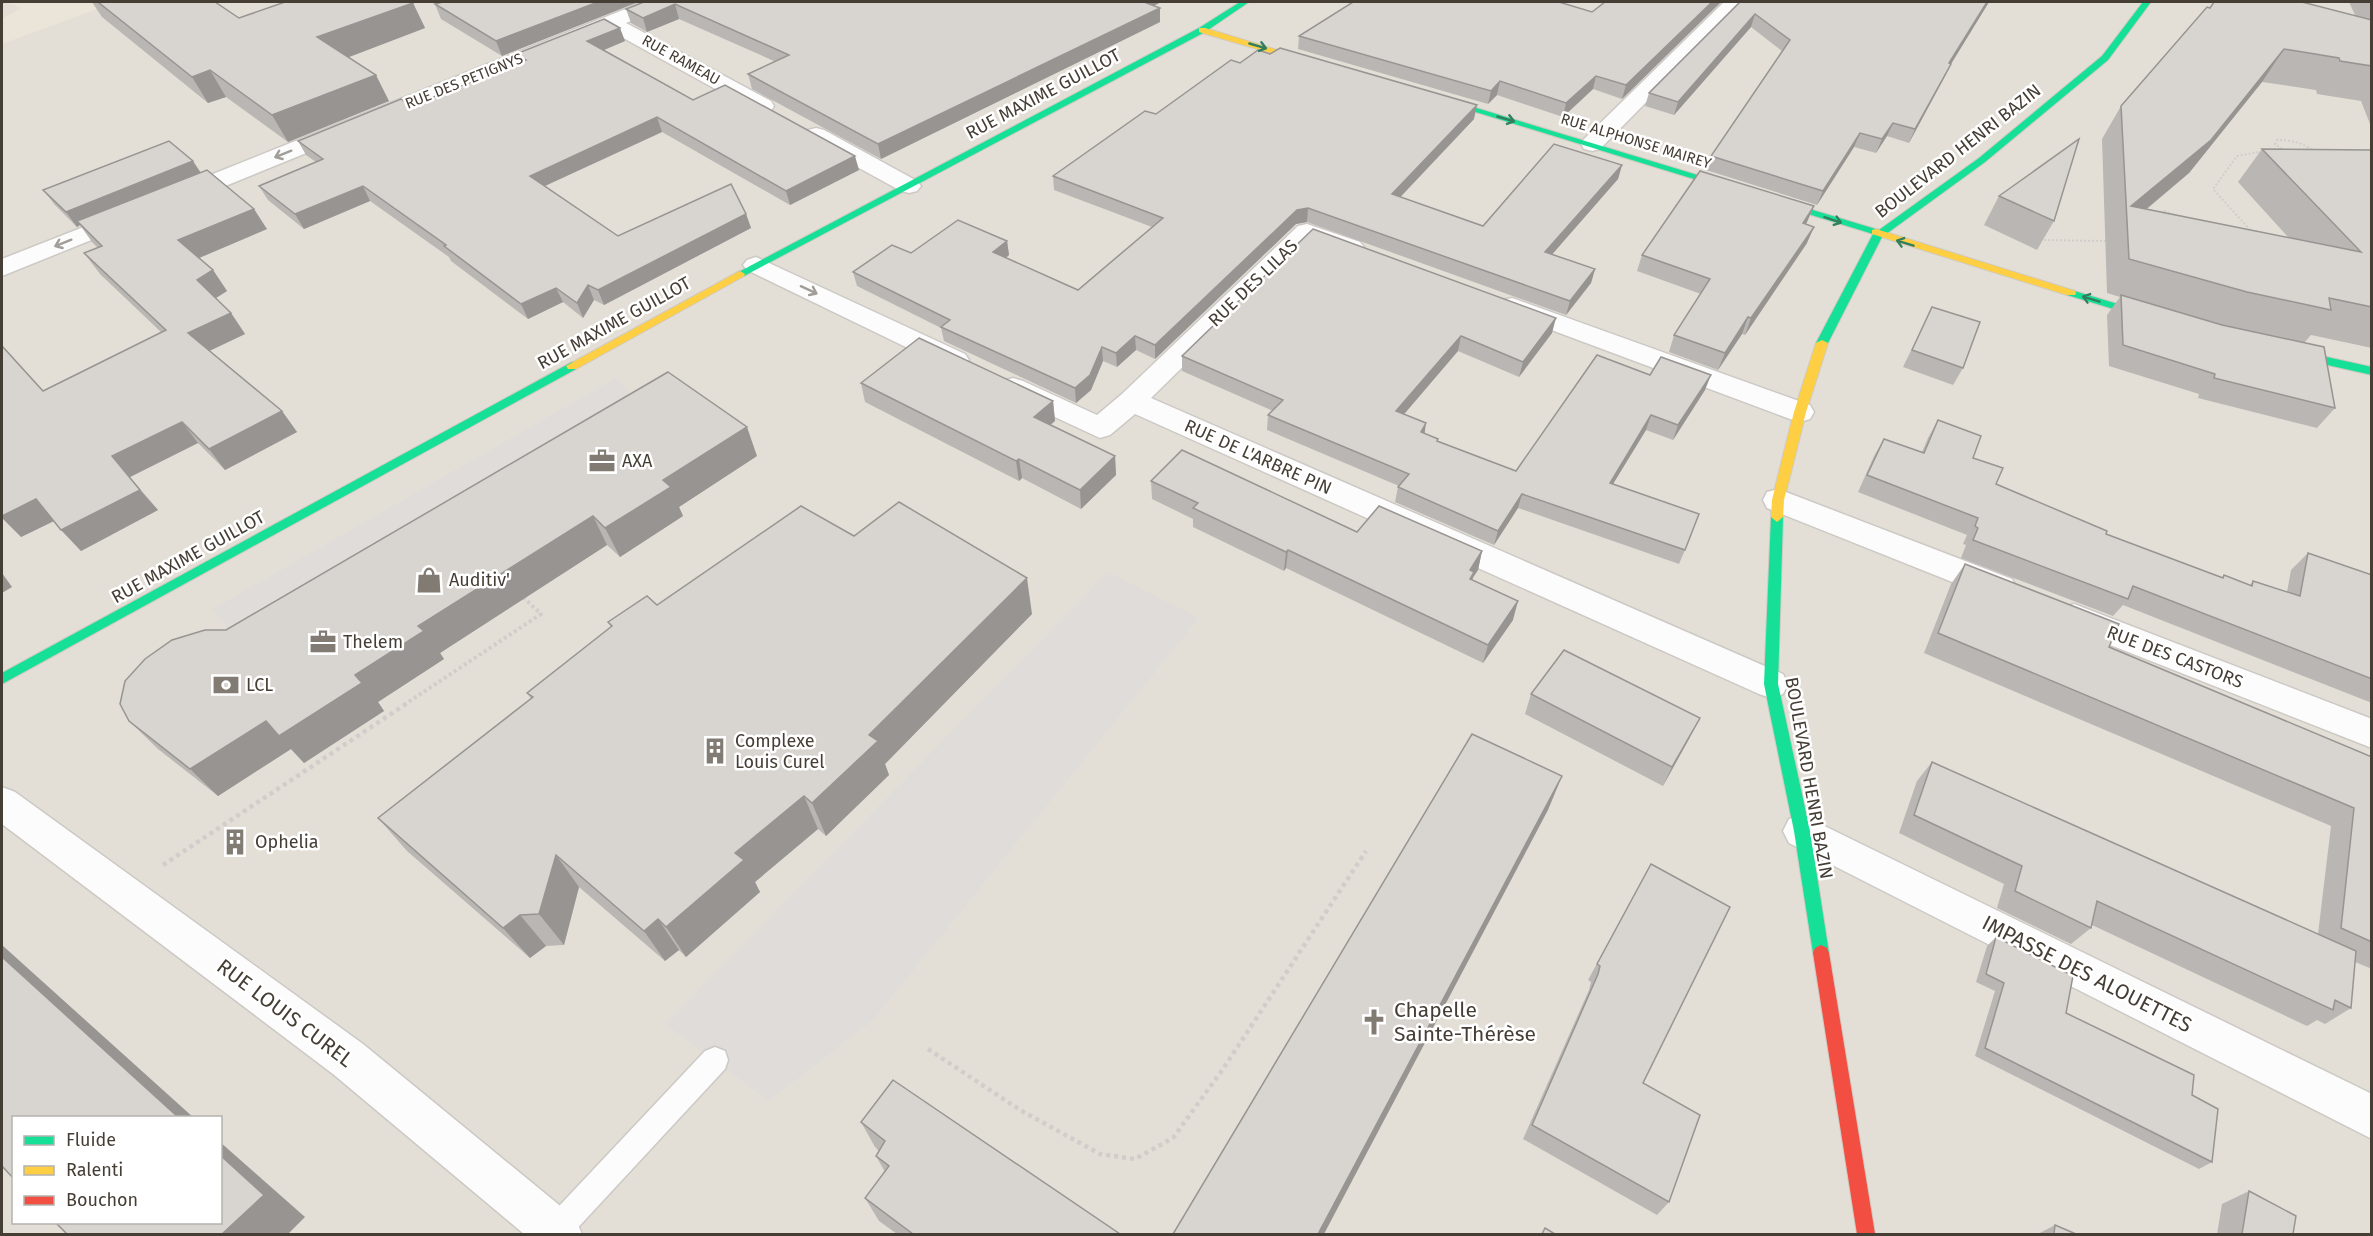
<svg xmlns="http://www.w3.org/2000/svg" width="2373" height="1236" font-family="'Fira Sans',sans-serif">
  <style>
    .residential { fill: #e4dfd6; fill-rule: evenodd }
    .education { fill: #ebe4d8 }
    .parking { fill: #dfdcd9 }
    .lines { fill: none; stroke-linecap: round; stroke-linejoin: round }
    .lane-casing { stroke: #ccc9c5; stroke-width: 3 }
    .street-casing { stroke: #ccc9c5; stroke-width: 3 }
    .fast-casing { stroke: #cfcac0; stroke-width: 2 }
    .slow-casing { stroke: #cfcac0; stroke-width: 2 }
    .jam-casing { stroke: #cfcac0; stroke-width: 2 }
    .path-far2 { stroke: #d1cdca; stroke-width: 2; stroke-dasharray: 2 2; stroke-linecap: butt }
    .path-far1 { stroke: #d1cdca; stroke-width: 4; stroke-dasharray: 3 3; stroke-linecap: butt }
    .path { stroke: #d1cdca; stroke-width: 4.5; stroke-dasharray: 4 4; stroke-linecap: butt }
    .lane { fill: #fdfcfc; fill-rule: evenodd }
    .street { fill: #fdfcfc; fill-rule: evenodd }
    .fast { fill: #16e098; fill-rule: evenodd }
    .slow { fill: #ffcf43; fill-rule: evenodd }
    .jam { fill: #f24e42; fill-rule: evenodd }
    .wall { fill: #bab6b3 }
    .shaded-wall { fill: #979492 }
    .building { fill: #d8d4d0; stroke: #979492; stroke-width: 1.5 }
    .oneway { stroke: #327f5d }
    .oneway2 { stroke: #a19d98 }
    .labels { text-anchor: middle; stroke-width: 5; stroke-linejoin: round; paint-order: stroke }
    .far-street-label { font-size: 15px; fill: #453e35; stroke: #fff }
    .street-label { font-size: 18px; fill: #453e35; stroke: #fff }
    .poi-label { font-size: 18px; fill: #453e35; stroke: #fff; text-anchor: start }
    .near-street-label { font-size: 21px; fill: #453e35; stroke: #fff }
    .near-poi-label { font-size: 21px; fill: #453e35; stroke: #fff; text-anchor: start }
  </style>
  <rect width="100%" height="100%" fill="#f0ede9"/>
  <path class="residential" d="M2,2H2371V1234H2ZM14,1118H220V1222H14Z"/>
  <path class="education" d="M7,2H116L2,44V19L21,8Z"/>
  <g class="parking">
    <path d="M616,378L653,417L251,658L213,609Z"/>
    <path d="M1108,572L1199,618L873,1020L769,1101L665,1024Z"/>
  </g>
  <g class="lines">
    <g class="lane-casing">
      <path id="lane" d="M715,1047L725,1051L728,1060L725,1069L572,1234H542L540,1231L545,1221L705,1051Z"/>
    </g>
    <g class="street-casing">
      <g id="street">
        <path d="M643,2H669L666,6L626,23L771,101L774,106L771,111L763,113L755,111L609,30L186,202L177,204L168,202L165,197L168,192Z"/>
        <path d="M1724,2H1745L1600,149L1592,151L1584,149L1581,144L1584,139Z"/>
        <path d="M816,128L824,130L917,181L921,186L917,191L909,193L901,191L808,140L805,135L808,130Z"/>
        <path d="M127,210L136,212L139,217L136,222L2,276V259Z"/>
        <path d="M1307,224L1360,242L1364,247L1360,252L1351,255L1311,241L1151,398L1783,674L1788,684L1783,694L1771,698L1759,694L1135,414L1110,435L1100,438L1003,393L999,387L1003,381L1013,378L1023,381L1097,415L1122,394L1298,226Z"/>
        <path d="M756,257L965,354L969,360L965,366L955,369L945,366L747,270L743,265L747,260Z"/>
        <path d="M1512,298L1810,405L1814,412L1810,419L1800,422L1790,419L1503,312L1499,306L1503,300Z"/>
        <path d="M1778,489L2012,579L2017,588L2012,597L2001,600L1990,597L1767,508L1763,500L1767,492Z"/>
        <path d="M2074,604L2372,719V748L2062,626L2058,617L2062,608Z"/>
        <path d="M2,787L15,792L363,1044L575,1218L582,1234H524L333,1074L2,824Z"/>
        <path d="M1802,815L2372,1094V1139L1789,843L1783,831L1789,819Z"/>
      </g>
    </g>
    <g class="fast-casing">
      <g id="fast">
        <path d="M1240,2H1249L1205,32L744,276L740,277L735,274L1199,28Z"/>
        <path d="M2143,2H2151L2108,60L1985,162L1882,237L1828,343L1822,346L1816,343L1873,234L1430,98L1437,96L1879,230L1979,158L2102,56Z"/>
        <path d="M2071,290L2161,317L2162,319L2157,322L2067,295V291Z"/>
        <path d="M2282,347L2372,367V375L2278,354L2276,351Z"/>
        <path d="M572,362L576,363V369L2,684V673Z"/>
        <path d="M1777,512L1783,517L1778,684L1810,831L1829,953L1827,958L1821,961L1815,958L1813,953L1794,831L1764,684L1771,517Z"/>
      </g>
    </g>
    <g class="slow-casing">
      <g id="slow">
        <path d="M1199,28H1205L1323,64L1316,66L1199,32Z"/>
        <path d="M1876,229L2075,291L2076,293L2075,295H2067L1872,234V230Z"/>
        <path d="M740,271L745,274L744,276L576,369H568L566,366Z"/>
        <path d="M1822,340L1828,343L1806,412L1784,500L1783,517L1777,522L1771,517L1772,500L1794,412L1816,343Z"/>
      </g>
    </g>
    <g class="jam-casing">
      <path id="jam" d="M1821,945L1827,948L1829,953L1875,1234H1857L1813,953L1815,948Z"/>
    </g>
    <g class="path-far2">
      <path d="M2,3L6,2"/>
      <path d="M2274,149H2282L2275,144L2277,140C2290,140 2300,142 2311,149L2310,153"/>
      <path d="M2164,211L2174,215"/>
      <path d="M2253,233L2213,189L2237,156L2264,151"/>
      <path d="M2040,240L2107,241"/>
    </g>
    <path class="path-far1" d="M404,705L541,614L524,598"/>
    <g class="path">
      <path d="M163,865L406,704"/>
      <path d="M928,1049L1020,1110L1100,1154L1135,1159L1173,1138L1223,1069L1366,851"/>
    </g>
    <use href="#lane" class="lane"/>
    <use href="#street" class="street"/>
    <use href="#fast" class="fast"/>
    <use href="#slow" class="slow"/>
    <use href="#jam" class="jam"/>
  </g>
  <g class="wall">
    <path d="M92,2H215L239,18L413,3L425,28L348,57L389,101L288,142L226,97L208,103L102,17Z"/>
    <path d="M443,2H638L502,56L441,19L435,4Z"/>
    <path d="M644,2L1154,5L1160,8V22L881,159L752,89L748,74L774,61L679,19L647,32L631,23L626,9Z"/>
    <path d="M1721,2L1622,99L1593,89L1563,117L1497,95L1488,104L1298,49L1299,36Z"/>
    <path d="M1740,2H1989L1951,64L1944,78L1909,143L1887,136L1876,153L1854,147L1817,205L1706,170L1711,156L1782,51L1751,27L1674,115L1645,106L1649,93Z"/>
    <path d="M2349,2H2372V129L2361,101L2317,94L2316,90L2262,82L2189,173L2147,209L2289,238L2238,182L2262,149L2372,150V348L2311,335L2304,343L2335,408L2317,428L2198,398L2199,394L2109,366L2107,315L2120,297L2107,293L2102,139L2121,106L2210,8L2355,15Z"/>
    <path d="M625,41L604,50L693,100L859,170L790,205L662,132L545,186L618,236L746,214L751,228L604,305L594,300L583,318L563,302L528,319L451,261L449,257L370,201L304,229L268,200L259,186L316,162L306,155L298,141L411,106L520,62L516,54Z"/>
    <path d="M1240,63L1474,119L1400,197L1483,226L1622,165L1618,179L1552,254L1595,269L1591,283L1566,315L1307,222L1296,224L1155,359L1136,350L1117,367L1103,361L1091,390L1076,403L944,341L941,328L857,286L853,272L911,253L1007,241L1009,255L1006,258L1078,290L1152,227L1054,190L1053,176Z"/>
    <path d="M200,172L267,229L199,258L213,270L227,291L216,298L231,313L245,334L209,351L282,411L297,432L225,470L198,443L130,477L158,510L81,551L54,521L21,537L43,391L162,333L100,274L84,253L98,248L92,242L80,225L77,227L55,205L43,190Z"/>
    <path d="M1999,196L2054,221L2037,250L1984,225Z"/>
    <path d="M1814,206L1806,224L1807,243L1745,335L1742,334L1718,370L1669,352L1674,335L1701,294L1637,271L1642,255Z"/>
    <path d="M1313,229L1552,333L1519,377L1458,351L1404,414L1424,433L1437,441L1516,471L1650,375L1705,390L1673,440L1646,430L1613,484L1685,550L1679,564L1518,508L1494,545L1395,502L1398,487L1399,486L1267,430L1268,415L1273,411L1182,371V356Z"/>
    <path d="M1932,307L1963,368L1953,385L1903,367Z"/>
    <path d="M861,383L1053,401L1055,421L1050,425L1115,456L1116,475L1081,509L1022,478L1019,481L865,402Z"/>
    <path d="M1938,420L1996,484L2106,534L2222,577L2224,575L2250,585L2253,581L2287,592L2291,570L2308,553L2372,575V703L2123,605L2113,616L1961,558L1966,545L1963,544L1967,535L1858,492L1874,456L1884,439L1922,452L1928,438Z"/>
    <path d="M757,456L679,507L683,516L620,557L607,545L440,653L444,659L378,702L384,711L304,763L291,749L218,796L158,749L129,721L226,630Z"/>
    <path d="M1151,481L1357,532L1482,551L1478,570L1472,580L1513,620L1483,663L1286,568L1284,571L1193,527V519L1152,499Z"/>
    <path d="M854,536L1032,614L885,764L889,775L826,836L818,829L755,882L760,892L686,957L679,950L665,961L579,887L564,945L546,946L530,958L407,851L378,818L531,699L527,693L611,627L608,622Z"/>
    <path d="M1965,564L2109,647L2372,757V969L2355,962L2351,1008L2325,1024L2317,1020L2307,1026L2092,925L2091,928L2071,944L1997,908L2004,884L1899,833L1917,781L1932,762L2318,934L2331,826L1924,653L1951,584Z"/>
    <path d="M1531,694L1690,737L1663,786L1525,714Z"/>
    <path d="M1651,864L1643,1083L1669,1202L1657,1215L1523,1139L1589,990L1591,982L1588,980Z"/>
    <path d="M1996,937L2066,1013L2192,1095L2212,1162L2199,1169L1975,1056L1995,991L1976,982L1987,946Z"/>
    <path d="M861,1122L1120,1234H897L879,1221L865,1198L885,1172L876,1156L879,1151L875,1147Z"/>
    <path d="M2249,1191L2293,1234H2217L2222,1204Z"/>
    <path d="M2055,1225L2076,1234H2038Z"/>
  </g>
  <g class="shaded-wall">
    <path d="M598,2H638L502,56L496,41Z"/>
    <path d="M1138,2H1161L1139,14Z"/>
    <path d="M1712,2H1721L1622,99L1626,85Z"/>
    <path d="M1987,2H1989L1943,77L1949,63Z"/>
    <path d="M413,3L425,28L331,64L317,37Z"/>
    <path d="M675,4L679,19L647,32L643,18Z"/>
    <path d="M1160,8V22L881,159L878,144Z"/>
    <path d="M1755,14L1751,27L1674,115L1678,102Z"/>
    <path d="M620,28L625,41L592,55L587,41Z"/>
    <path d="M2284,49L2262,82L2189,173L2127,225L2131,206Z"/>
    <path d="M1951,64L1944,78L1909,143L1915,129Z"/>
    <path d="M210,70L226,97L208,103L192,77Z"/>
    <path d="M376,75L389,101L288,142L272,115Z"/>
    <path d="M1596,76L1593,89L1563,117L1566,103Z"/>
    <path d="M1500,81L1497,95L1488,104L1491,91Z"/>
    <path d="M1477,105L1474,119L1390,208L1392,194Z"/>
    <path d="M657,117L662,132L536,190L530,176Z"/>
    <path d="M1893,123L1887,136L1876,153L1882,139Z"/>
    <path d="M1860,133L1854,147L1817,205L1823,191Z"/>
    <path d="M855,156L859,170L790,205L786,191Z"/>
    <path d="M193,161L203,176L77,221L80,225L77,227L66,212Z"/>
    <path d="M1622,165L1618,179L1542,266L1545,252Z"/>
    <path d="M363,186L370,201L304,229L295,214Z"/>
    <path d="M1814,206L1807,222L1796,239L1803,223Z"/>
    <path d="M1308,208L1307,222L1296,224L1155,359V345L1297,210Z"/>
    <path d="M254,209L267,229L192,261L178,240Z"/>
    <path d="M746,214L751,228L604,305L598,290Z"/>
    <path d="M1814,227L1807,243L1745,335L1751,318Z"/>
    <path d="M1007,241L1009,255L995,266L993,252Z"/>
    <path d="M1595,269L1591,283L1566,315L1570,301Z"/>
    <path d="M213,270L227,291L211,301L197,280Z"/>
    <path d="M588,285L594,300L583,318L577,303Z"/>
    <path d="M556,288L563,302L528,319L521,304Z"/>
    <path d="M231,313L245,334L203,354L188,333Z"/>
    <path d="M1748,317L1742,334L1718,370L1725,353Z"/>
    <path d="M1556,318L1552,333L1519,377L1523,362Z"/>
    <path d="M1135,336L1136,350L1117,367L1116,353Z"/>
    <path d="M1461,336L1458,351L1394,426L1396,411Z"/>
    <path d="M1102,347L1103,361L1091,390L1076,403L1075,388Z"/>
    <path d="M1711,375L1705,390L1673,440L1678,425Z"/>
    <path d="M1053,401L1055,421L1036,437L1034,417Z"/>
    <path d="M282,411L297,432L225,470L209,449Z"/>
    <path d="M1651,415L1646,430L1605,497L1610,483Z"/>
    <path d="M182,422L198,443L130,477L112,456Z"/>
    <path d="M1426,423L1424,438L1421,432Z"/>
    <path d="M747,427L757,456L679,507L683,516L620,557L605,528L663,480Z"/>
    <path d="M1115,456L1116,475L1081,509L1080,490Z"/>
    <path d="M1019,459L1022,478L1019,481L1016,461Z"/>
    <path d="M140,490L158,510L81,551L61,530Z"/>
    <path d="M1522,494L1518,508L1494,545L1498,531Z"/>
    <path d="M36,499L56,520L21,537L2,518V516Z"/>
    <path d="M593,516L607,545L440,653L444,659L378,702L384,711L304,763L291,749L218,796L190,769L266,721L355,675L418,626Z"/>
    <path d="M1288,550L1286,568L1284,571L1286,552Z"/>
    <path d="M1482,551L1478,570L1473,577L1469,591L1470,570Z"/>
    <path d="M2,573L12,587L2,593Z"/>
    <path d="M1027,578L1032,614L885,764L889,775L826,836L812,803L869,735Z"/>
    <path d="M1518,601L1513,620L1483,663L1488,645Z"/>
    <path d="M1700,718L1690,737L1663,786L1672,767Z"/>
    <path d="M1562,776L1548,810L1324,1234H1318Z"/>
    <path d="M804,796L818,829L755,882L760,892L686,957L666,927L735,853Z"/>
    <path d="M556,855L579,887L564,945L539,914Z"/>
    <path d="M520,915L546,946L530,958L503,928Z"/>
    <path d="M658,919L679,950L665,961L644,931Z"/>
    <path d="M2,945L194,1118H179L2,957Z"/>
    <path d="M220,1142L305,1217L288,1234H222Z"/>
  </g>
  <g class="building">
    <path d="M98,2H215L239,18L285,2H412L413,3L317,37L376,75L272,115L210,70L192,77Z"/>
    <path d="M443,2H598L496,41L435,4Z"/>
    <path d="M644,2H1144L1160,8L878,144L748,74L789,55L675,4L643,18L626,9Z"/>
    <path d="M1353,2H1559L1592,12L1605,2H1712L1626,85L1596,76L1566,103L1500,81L1491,91L1299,36Z"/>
    <path d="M1740,2H1987L1949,63L1951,64L1915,129L1893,123L1882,139L1860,133L1823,191L1711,156L1790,40L1755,14L1678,102L1649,93Z"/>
    <path d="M2214,2H2302L2372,20V66L2340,61L2339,58L2284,49L2211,140L2131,206L2361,252L2262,149L2372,150V307L2329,298L2331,310L2247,292L2129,259L2121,106L2207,7L2210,8Z"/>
    <path d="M604,19L620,28L587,41L693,100L725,85L855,156L786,191L657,117L530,176L618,236L731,184L746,214L598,290L588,285L577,303L556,288L521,304L444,246L446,245L363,186L295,214L259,186L323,159L298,141L401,99L411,106L526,60L516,54Z"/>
    <path d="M1280,48L1477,105L1392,194L1483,226L1554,144L1622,165L1545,252L1595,269L1570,301L1308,208L1297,210L1155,345L1135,336L1116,353L1102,347L1090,375L1075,388L941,327L950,320L853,272L892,245L911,253L958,220L1007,241L993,252L1078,290L1163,218L1053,176L1145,111L1156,114L1231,60L1240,63L1258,50L1270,54Z"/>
    <path d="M2079,139L2054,221L1999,196Z"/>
    <path d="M169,141L193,161L66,212L43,190Z"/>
    <path d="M207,170L254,209L178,240L213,270L197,280L231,313L188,333L282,411L209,449L182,422L112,456L140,490L61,530L36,499L2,516V346L43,391L166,330L84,253L102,246L77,221Z"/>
    <path d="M1700,171L1814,206L1803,223L1814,227L1751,318L1748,317L1725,353L1674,335L1710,279L1642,255Z"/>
    <path d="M1313,229L1556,318L1523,362L1461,336L1396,411L1426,423L1421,432L1438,439L1437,441L1516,471L1597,355L1650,375L1661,357L1711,375L1678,425L1651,415L1610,483L1699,514L1685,550L1522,494L1498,531L1398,487L1409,474L1268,415L1283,400L1182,356Z"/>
    <path d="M2121,295L2222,325L2324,347L2335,408L2214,378L2215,374L2123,345Z"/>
    <path d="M1932,307L1980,322L1963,368L1912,350Z"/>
    <path d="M919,338L1053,401L1034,417L1115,456L1080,490L1019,459L1016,461L861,383Z"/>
    <path d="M668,372L747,427L663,480L671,487L605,528L593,516L418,626L424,631L355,675L362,683L279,736L266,721L190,769L129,721L120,704L125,681L145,659L172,640L205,630H226Z"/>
    <path d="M1938,420L1981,436L1973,458L2003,468L1996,484L2107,531L2106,534L2223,578L2224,575L2252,586L2253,581L2300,596L2308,553L2372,575V679L2133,586L2128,599L1973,540L1978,528L1975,526L1978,518L1867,475L1884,439L1924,453Z"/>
    <path d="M1182,450L1357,532L1379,506L1482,551L1470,570L1474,572L1470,579L1518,601L1488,645L1288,550L1286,552L1193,508L1198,503L1151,481Z"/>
    <path d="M899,502L1027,578L869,735L878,741L812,803L804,796L735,853L744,860L666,927L658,919L644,931L556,855L539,914L520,915L503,928L378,818L533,697L527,693L612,626L608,622L647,596L657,605L801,506L854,536Z"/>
    <path d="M1965,564L2119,624L2109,647L2372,757V942L2341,928L2354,808L1938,633Z"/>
    <path d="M1564,650L1700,718L1672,767L1531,694Z"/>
    <path d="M1472,734L1562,776L1318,1234H1173Z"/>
    <path d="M1932,762L2356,951L2351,1008L2335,1000L2333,1010L2097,901L2091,928L2015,891L2022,866L1914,815Z"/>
    <path d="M1651,864L1730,907L1643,1083L1700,1115L1669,1202L1532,1125L1598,974L1600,966L1597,964Z"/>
    <path d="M1996,937L2073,976L2066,1013L2194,1075L2192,1095L2218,1109L2212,1162L1985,1048L2004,983L1986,974Z"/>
    <path d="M2,957L179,1118H14V1179L2,1166Z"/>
    <path d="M893,1080L1120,1234H913L865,1198L889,1166L876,1156L885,1141L861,1122Z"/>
    <path d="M220,1155L264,1195L222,1234H67L55,1222H220Z"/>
    <path d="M2249,1191L2296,1216L2293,1234H2242Z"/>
    <path d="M2055,1225L2076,1234H2054Z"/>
    <path d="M1545,1228L1555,1234H1542Z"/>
  </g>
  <defs><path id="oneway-shaft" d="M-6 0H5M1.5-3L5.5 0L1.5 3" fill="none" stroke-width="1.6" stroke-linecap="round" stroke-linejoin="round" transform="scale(1.5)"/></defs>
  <g class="oneway">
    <use href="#oneway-shaft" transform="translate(1258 46) rotate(16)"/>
    <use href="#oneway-shaft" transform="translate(1506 119) rotate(16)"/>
    <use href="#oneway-shaft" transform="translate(1833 220) rotate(18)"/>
    <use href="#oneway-shaft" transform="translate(1905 243) rotate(-163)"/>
    <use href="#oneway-shaft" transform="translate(2091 299) rotate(-163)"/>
  </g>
  <g class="oneway2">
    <use href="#oneway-shaft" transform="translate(283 154) rotate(158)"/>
    <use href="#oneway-shaft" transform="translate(63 243) rotate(158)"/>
    <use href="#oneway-shaft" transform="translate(809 290) rotate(25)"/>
  </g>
  <defs>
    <g id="office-bare" transform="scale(2.07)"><path d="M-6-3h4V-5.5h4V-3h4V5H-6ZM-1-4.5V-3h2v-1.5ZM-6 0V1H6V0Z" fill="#817b74" stroke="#fff" stroke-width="2.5" paint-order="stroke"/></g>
    <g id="shop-bare" transform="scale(2.07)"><path d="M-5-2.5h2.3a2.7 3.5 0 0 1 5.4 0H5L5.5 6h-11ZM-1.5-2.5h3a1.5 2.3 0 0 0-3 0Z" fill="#817b74" stroke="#fff" stroke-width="2.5" paint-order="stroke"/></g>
    <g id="bank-bare" transform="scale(2.07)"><path d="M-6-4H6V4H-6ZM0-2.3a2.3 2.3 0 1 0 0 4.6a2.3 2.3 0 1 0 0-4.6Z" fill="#817b74" stroke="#fff" stroke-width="2.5" paint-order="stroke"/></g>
    <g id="building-bare" transform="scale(2.07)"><path d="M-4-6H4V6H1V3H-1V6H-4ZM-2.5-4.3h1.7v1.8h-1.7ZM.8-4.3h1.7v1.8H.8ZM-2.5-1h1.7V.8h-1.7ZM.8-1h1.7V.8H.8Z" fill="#817b74" stroke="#fff" stroke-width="2.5" paint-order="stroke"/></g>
    <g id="church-bare" transform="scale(2.07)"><path d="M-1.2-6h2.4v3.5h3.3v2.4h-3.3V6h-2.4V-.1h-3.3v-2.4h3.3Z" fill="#817b74" stroke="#fff" stroke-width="2.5" paint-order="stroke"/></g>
  </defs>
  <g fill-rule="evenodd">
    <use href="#office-bare" x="602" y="461"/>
    <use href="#shop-bare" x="429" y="580"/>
    <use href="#office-bare" x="323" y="642"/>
    <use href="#bank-bare" x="226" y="685"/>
    <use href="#building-bare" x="715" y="751"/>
    <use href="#building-bare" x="235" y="842"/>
    <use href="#church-bare" x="1374" y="1022"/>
  </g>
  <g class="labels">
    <g class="far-street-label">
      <text transform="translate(681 60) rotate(29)" y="5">RUE RAMEAU</text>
      <text transform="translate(464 81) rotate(-22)" y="5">RUE DES PETIGNYS</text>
      <text transform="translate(1636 141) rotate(17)" y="5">RUE ALPHONSE MAIREY</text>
    </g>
    <g class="street-label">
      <text transform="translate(1043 94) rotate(-28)" y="6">RUE MAXIME GUILLOT</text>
      <text transform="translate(1958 151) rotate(-38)" y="6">BOULEVARD HENRI BAZIN</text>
      <text transform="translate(1253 283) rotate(-44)" y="6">RUE DES LILAS</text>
      <text transform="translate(614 323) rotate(-29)" y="6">RUE MAXIME GUILLOT</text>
      <text transform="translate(1258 457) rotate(24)" y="6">RUE DE L'ARBRE PIN</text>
      <text transform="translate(188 557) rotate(-29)" y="6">RUE MAXIME GUILLOT</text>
      <text transform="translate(2175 657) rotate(21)" y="6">RUE DES CASTORS</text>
      <text transform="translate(1809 778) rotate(80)" y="6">BOULEVARD HENRI BAZIN</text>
    </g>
    <g class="poi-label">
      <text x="622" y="467">AXA</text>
      <text x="449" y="586">Auditiv'</text>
      <text x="343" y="648">Thelem</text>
      <text x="246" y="691">LCL</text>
      <text x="735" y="747">Complexe<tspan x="735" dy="21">Louis Curel</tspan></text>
      <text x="255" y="848">Ophelia</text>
    </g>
    <g class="near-street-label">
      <text transform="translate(2087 974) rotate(27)" y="7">IMPASSE DES ALOUETTES</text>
      <text transform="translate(285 1013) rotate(37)" y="7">RUE LOUIS CUREL</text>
    </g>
    <g class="near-poi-label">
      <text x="1394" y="1017">Chapelle<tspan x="1394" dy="24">Sainte-Thérèse</tspan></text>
    </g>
  </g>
  <rect width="2373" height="1236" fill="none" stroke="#453e35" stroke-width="6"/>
  <rect x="12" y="1116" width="210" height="108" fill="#ffffff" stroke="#b5b2ae" stroke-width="1.5"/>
  <rect x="24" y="1136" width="30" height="9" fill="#16e098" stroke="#b5b2ae" stroke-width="1.5"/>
  <text x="66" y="1146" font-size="18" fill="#453e35">Fluide</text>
  <rect x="24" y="1166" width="30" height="9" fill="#ffcf43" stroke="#b5b2ae" stroke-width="1.5"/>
  <text x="66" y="1176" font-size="18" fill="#453e35">Ralenti</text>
  <rect x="24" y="1196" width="30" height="9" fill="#f24e42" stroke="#b5b2ae" stroke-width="1.5"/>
  <text x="66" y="1206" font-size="18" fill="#453e35">Bouchon</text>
</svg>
